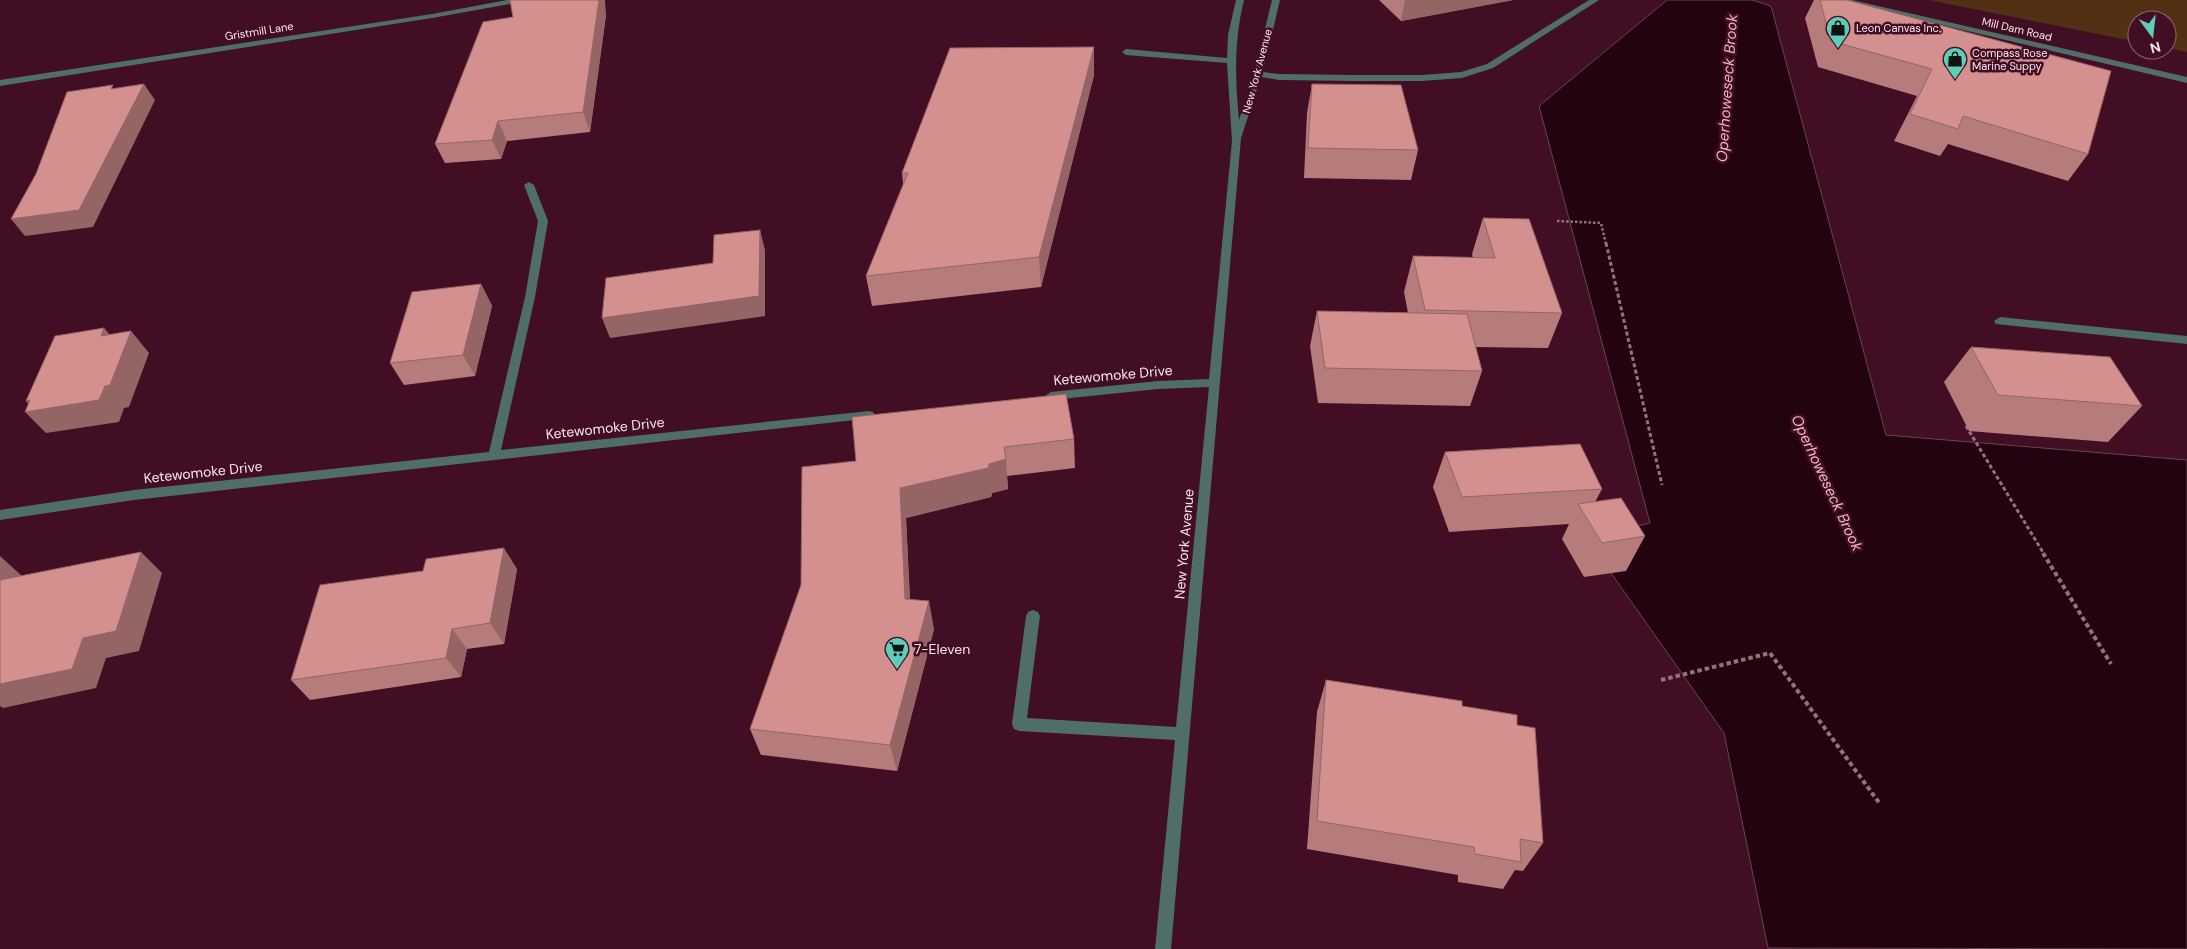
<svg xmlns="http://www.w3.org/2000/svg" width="2187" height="949" font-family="'DM Sans',sans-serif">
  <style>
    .green { fill: #513013 }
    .water { fill: #22030f; stroke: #634751 }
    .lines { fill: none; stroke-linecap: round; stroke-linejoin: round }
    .path-far2 { stroke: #97707e; stroke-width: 2.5; stroke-dasharray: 2.5 2; stroke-linecap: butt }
    .path-far1 { stroke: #97707e; stroke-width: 3; stroke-dasharray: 4 2.5; stroke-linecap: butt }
    .path { stroke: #97707e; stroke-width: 4; stroke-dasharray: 4.5 3; stroke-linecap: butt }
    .minor { fill: #4f6e67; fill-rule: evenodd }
    .wall { fill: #b57c7b }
    .shaded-wall { fill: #946564 }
    .building { fill: #d3908f; stroke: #946564 }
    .labels { text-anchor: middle; stroke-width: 5; stroke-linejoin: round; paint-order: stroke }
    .far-poi-label { font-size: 11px; fill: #fbe5eb; stroke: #420e23; text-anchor: start }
    .far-street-label { font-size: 11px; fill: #fbe5eb; stroke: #420e23 }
    .street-label { font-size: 14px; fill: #fbe5eb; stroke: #420e23 }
    .poi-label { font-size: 14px; fill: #fbe5eb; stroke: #420e23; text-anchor: start }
    .water-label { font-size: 15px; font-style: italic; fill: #efb5c6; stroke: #420e23 }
  </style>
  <rect width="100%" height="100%" fill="#420e23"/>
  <path class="green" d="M1929,0H2187V52L2167,48V20H2137V42Z"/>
  <path class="water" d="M1667,0H1752L1771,6L1886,435L2187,460V949L1768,948L1724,733L1587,539L1650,523L1539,106Z"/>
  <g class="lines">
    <path class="path-far2" d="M1557,221L1601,223L1606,244"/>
    <g class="path-far1">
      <path d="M1606,243L1662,485"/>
      <path d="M1966,426L2044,554"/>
    </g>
    <g class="path">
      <path d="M2043,553L2111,664"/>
      <path d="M1661,680L1770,653L1880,804"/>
    </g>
    <g class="minor">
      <path d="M507,0H525L521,2L432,18L0,86V80L432,14Z"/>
      <path d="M1236,0H1244C1234,40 1235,79 1239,120L1254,74L1272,0H1280L1263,72L1279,74L1353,75H1422L1461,72L1487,64L1589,0H1599L1493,68L1462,78L1422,81H1353L1279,80L1261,77L1241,138L1171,949H1155L1175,740L1019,731L1014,729L1012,724L1026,616L1028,612L1033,610L1038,612L1040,616L1027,718L1176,727L1209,387L1158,389L1051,400L1045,396L1051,392L1158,381L1209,379L1232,141L1227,63L1126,55L1122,52L1126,49L1227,58L1228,35Z"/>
      <path d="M1837,0H1852L2187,77V83Z"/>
      <path d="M529,182L534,185L548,221L535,297L501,450L869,411L873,412L875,415L873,418L134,500L0,520V510L134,490L489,452L525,297L538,221L524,185Z"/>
      <path d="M2000,317L2187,336V344L1996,324L1994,321Z"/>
    </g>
  </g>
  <g class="wall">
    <path d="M1379,0H1513L1401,21Z"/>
    <path d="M1814,0H1847L2088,154L2068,181L1948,144L1940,156L1894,141L1917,96L1818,67L1805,18Z"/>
    <path d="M606,15L590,132L507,141L501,159L445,163L435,144L513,17Z"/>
    <path d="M1094,47V75L1041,287L872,306L866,276L903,184L902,173Z"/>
    <path d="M1312,84L1418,150L1411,180L1304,178L1307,113Z"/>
    <path d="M1483,218L1562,313L1548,348L1476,347L1482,371L1470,406L1318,403L1310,346L1317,311L1408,313L1404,292L1413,256L1473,258L1472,254Z"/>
    <path d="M481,284L492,306L475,376L404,385L390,363Z"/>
    <path d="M1971,347L2142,406L2108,442L1969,431L1944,382Z"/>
    <path d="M1074,439L1075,468L1007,476L1008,489L992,493L991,497L906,518L910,599L934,629L897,771L761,755L750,729L856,461Z"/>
    <path d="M1445,452L1602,489L1595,502L1645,536L1626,571L1584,577L1562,539L1569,524L1449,532L1433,487Z"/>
    <path d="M517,569L504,644L467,649L461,677L310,700L291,680Z"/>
    <path d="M1326,680L1462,706L1517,725L1543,843L1523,871L1515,870L1503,889L1458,882V875L1307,849L1317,712Z"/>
  </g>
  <g class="shaded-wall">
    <path d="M599,0H605L606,15L590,132L583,112Z"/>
    <path d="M1405,0H1513L1401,21Z"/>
    <path d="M1094,47V75L1041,287L1039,257Z"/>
    <path d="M144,84L155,100L93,227L25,236L11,219Z"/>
    <path d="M498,121L507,141L501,159L492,140Z"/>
    <path d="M760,230L765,250V316L610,338L602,318L759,296Z"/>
    <path d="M481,284L492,306L475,376L463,355Z"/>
    <path d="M104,328L123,350L101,336Z"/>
    <path d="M131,331L149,353L129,407L124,408L119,422L46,433L25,412L35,410L26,401L105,386Z"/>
    <path d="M1006,459L1008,489L992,493L991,497L906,518L911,627L905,599L900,488Z"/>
    <path d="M504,548L517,569L504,644L490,623Z"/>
    <path d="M141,552L162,573L139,651L106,658L96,688L3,708L0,706V684L83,638Z"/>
    <path d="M0,556L22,576L0,594Z"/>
    <path d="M929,601L934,629L897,771L890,745Z"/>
    <path d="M452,629L467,649L461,677L446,658Z"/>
  </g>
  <g class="building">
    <path d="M510,0H599L583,112L498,121L492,140L435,144L483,22L513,17Z"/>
    <path d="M1820,0H1847L2111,71L2088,154L1963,116L1958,129L1910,114L1932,69L1831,41Z"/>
    <path d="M1094,47L1039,257L866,276L908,173H902L950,48Z"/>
    <path d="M144,84L79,210L11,219L36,174L67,92L113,85L111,89Z"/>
    <path d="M1312,84L1401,85L1418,150L1308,148Z"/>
    <path d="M1483,218L1529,219L1562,313L1425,310L1413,256L1495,258Z"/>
    <path d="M760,230L759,296L602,318L606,278L713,263L714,235Z"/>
    <path d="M481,284L463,355L390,363L412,292Z"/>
    <path d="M1317,311L1467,314L1482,371L1325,368Z"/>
    <path d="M104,328L101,336L131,331L110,385L105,386L99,400L25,412L30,400L26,401L55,336Z"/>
    <path d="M1971,347L2110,357L2142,406L1998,395Z"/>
    <path d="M1066,394L1074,439L1004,447L1006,459L989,464L988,468L900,488L905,599L929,601L890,745L750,729L801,585L802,467L856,461L852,417Z"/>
    <path d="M1580,444L1602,489L1462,497L1445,452Z"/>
    <path d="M1621,498L1645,536L1602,543L1578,504Z"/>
    <path d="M504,548L490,623L452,629L446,658L291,680L320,585L423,571L426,559Z"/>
    <path d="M141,552L116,631L83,638L72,669L0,684V580Z"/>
    <path d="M1326,680L1462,701V706L1517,715V725L1535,728L1543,843L1520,839L1521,862L1475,854L1474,847L1317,821Z"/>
  </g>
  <defs>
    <g id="shop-pin" transform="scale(1.25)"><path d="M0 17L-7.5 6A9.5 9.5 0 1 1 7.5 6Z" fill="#5dceb9" stroke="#420e23"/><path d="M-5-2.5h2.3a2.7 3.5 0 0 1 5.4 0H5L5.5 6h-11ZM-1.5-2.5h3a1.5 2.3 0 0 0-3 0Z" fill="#111"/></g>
    <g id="supermarket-pin" transform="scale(1.25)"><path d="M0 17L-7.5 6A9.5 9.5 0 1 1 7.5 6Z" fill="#5dceb9" stroke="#420e23"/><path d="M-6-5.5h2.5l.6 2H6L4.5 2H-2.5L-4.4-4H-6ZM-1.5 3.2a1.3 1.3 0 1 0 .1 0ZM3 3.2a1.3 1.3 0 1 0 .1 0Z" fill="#111"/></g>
  </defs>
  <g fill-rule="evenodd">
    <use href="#shop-pin" x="1838" y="28"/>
    <use href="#shop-pin" x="1955" y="59"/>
    <use href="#supermarket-pin" x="897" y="649"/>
  </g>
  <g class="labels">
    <g class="far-poi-label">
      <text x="1856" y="32">Leon Canvas Inc.</text>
      <text x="1972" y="57">Compass Rose<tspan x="1972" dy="13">Marine Suppy</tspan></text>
    </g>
    <g class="far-street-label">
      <text transform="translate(2017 29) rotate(13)" y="4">Mill Dam Road</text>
      <text transform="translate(259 31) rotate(-9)" y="4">Gristmill Lane</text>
      <text transform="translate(1257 71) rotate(-75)" y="4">New York Avenue</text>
    </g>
    <g class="street-label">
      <text transform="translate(1113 375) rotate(-5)" y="5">Ketewomoke Drive</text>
      <text transform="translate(605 428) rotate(-6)" y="5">Ketewomoke Drive</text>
      <text transform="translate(203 472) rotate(-6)" y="5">Ketewomoke Drive</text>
      <text transform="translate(1184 544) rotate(-85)" y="5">New York Avenue</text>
    </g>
    <g class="poi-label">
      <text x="914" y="654">7-Eleven</text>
    </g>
    <g class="water-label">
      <text transform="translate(1727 88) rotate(-86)" y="5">Operhoweseck Brook</text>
      <text transform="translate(1827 483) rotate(65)" y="5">Operhoweseck Brook</text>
    </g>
  </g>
  <g transform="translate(2152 35) rotate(165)"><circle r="24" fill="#420e23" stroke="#8c6473"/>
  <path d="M0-4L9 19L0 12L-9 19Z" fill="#5dceb9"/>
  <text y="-8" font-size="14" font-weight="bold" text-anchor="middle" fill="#fbe5eb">N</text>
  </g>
</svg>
